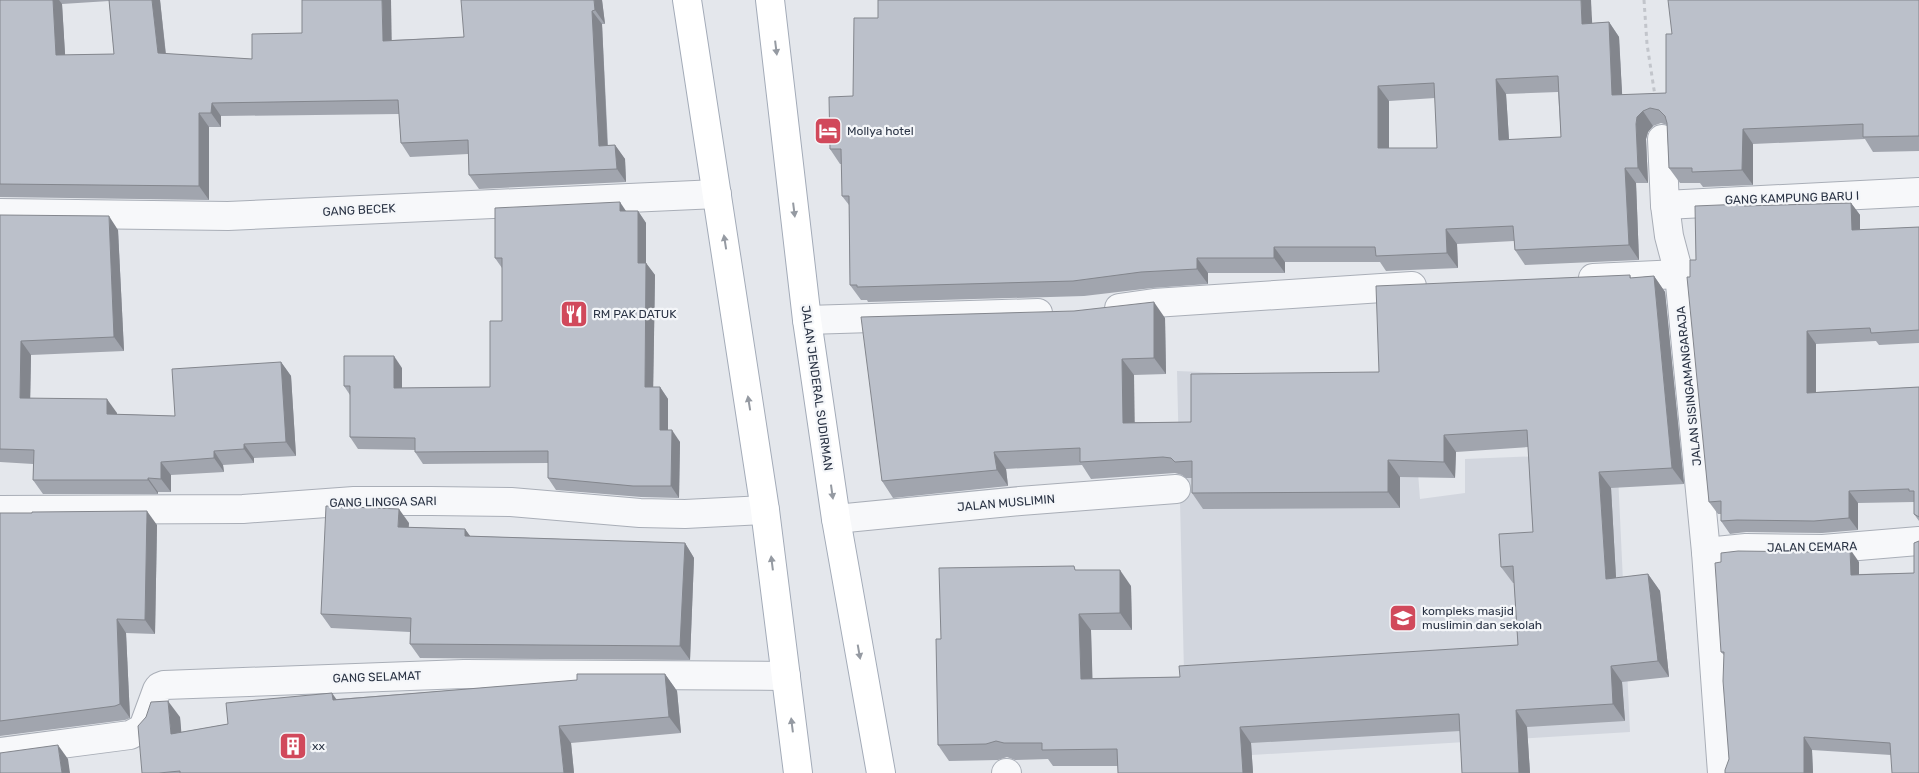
<svg xmlns="http://www.w3.org/2000/svg" width="1919" height="773" font-family="Rubik,sans-serif">
  <style>
    .built { fill: #d2d6de }
    .lines { fill: none; stroke-linecap: round; stroke-linejoin: round }
    .minor-casing { stroke: #a9aeb7; stroke-width: 30 }
    .major-casing { stroke: #a3abb8; stroke-width: 30 }
    .path { stroke: #c2c5cb; stroke-width: 3; stroke-dasharray: 4 4; stroke-linecap: butt }
    .minor { stroke: #f7f8fa; stroke-width: 28 }
    .major { stroke: #fff; stroke-width: 28 }
    .wall { fill: #a1a5ae; fill-rule: evenodd }
    .shaded-wall { fill: #83868d }
    .building { fill: #bbc0ca; stroke: #83868d; fill-rule: evenodd }
    .oneway { fill: #959aa2 }
    .labels { text-anchor: middle; stroke-width: 4.5; stroke-linejoin: round; paint-order: stroke }
    .poi-label { font-size: 12px; fill: #2b3445; stroke: #f4f6f9; text-anchor: start }
    .street-label { font-size: 12px; fill: #2b3445; stroke: #f4f6f9 }
  </style>
  <rect width="100%" height="100%" fill="#e4e7ec"/>
  <path class="built" d="M1177,371L1411,381L1420,499L1465,493V459L1617,453L1630,732L1186,759Z"/>
  <g class="lines">
    <g class="minor-casing">
      <g id="minor">
        <path d="M1662,139L1665,205L1669,236L1679,274L1706,552L1722,773"/>
        <path d="M1665,205L1919,192"/>
        <path d="M0,213L228,216L717,194"/>
        <path d="M1593,278L1679,274"/>
        <path d="M1119,308L1154,303L1412,286"/>
        <path d="M807,320L1038,313"/>
        <path d="M0,510L243,509L354,501H431L511,502L640,513L685,514L765,510"/>
        <path d="M836,519L1020,501L1176,489"/>
        <path d="M1706,552L1746,548L1823,549L1919,541"/>
        <path d="M0,752L130,735L143,728L157,690L159,687L164,685L464,674L786,676"/>
        <path d="M1006,773H1007"/>
      </g>
    </g>
    <g class="major-casing">
      <g id="major">
        <path d="M687,0L765,510L798,773"/>
        <path d="M770,0L807,320L836,519L881,773"/>
      </g>
    </g>
    <path class="path" d="M1644,0L1647,44L1655,96"/>
    <use href="#minor" class="minor"/>
    <use href="#major" class="major"/>
  </g>
  <g class="wall">
    <path d="M0,0H160L166,54L252,59L392,40L464,37L602,0L605,24H602L608,145H615L625,159L626,182L479,189L469,175L468,154L410,157L401,143L399,114L221,116V127H209V200L0,197ZM109,1L114,54L65,55L62,4Z"/>
    <path d="M1919,0V151L1873,152L1865,139L1753,144V185L1703,187L1700,183H1680L1669,168L1667,125L1661,123L1653,126L1648,132L1646,139L1648,183H1636L1639,260L1525,265L1515,250L1514,241L1457,244L1458,268L1386,271L1380,262H1285V273H1208V284L1152,288L1084,296L868,302L867,300H861L850,285L849,205L842,196V164H840L830,149L853,96L878,18L1592,23L1609,22L1619,37L1622,95L1666,93L1672,34ZM1558,92L1561,137L1509,140L1506,94ZM1435,98L1437,148H1389V101Z"/>
    <path d="M1851,203L1860,215V230L1919,227V343L1879,345L1876,341L1816,344V392L1919,387V521L1914,514V502L1858,503V530L1822,533L1746,532L1730,534L1721,521V514H1718L1709,502L1690,277L1696,260L1745,206Z"/>
    <path d="M626,211H638L646,223V263L655,275L653,387H660L668,399V430L680,442L679,498L641,497L556,490L548,478V463L423,464L415,452V450L358,449L350,437V395L344,386L402,368V388L490,387L502,321V268L495,258Z"/>
    <path d="M0,215L118,230L124,351L31,355L30,398L117,413L116,414L175,416L281,362L291,376L296,456L254,458V463L223,465L224,472L171,475V492H158V494H43L33,480V464L0,462Z"/>
    <path d="M1630,275L1631,278L1654,276L1665,292L1684,484L1611,488L1616,578L1648,574L1660,591L1669,677L1622,682L1625,721L1527,727L1530,773H1462L1460,731L1251,743L1253,773H1118V766H1053L1048,759L1015,760L1007,757L998,760L949,761L938,745L941,639L1077,570L1131,586L1132,630H1091L1092,678L1180,677L1518,645L1514,583H1513L1501,567L1533,532L1528,447L1456,452L1455,478L1400,477V508L1203,509L1192,493V478H1186L1182,475L1175,473L1091,479L1082,465L1006,469L1008,486L893,498L882,481L1165,318L1166,374L1134,375V422H1191L1379,372Z"/>
    <path d="M0,513L157,525L155,634L126,633L130,718L125,720L0,736Z"/>
    <path d="M409,523L408,527L465,529L470,536L685,543L694,558L690,660L420,658L410,644V632L331,628L321,614Z"/>
    <path d="M1859,562V574L1914,573L1891,755L1812,750L1813,773H1725L1729,759L1724,655L1721,652Z"/>
    <path d="M665,674L677,691L681,733L571,743L574,773H142L180,717L181,732L228,724L337,699Z"/>
  </g>
  <g class="shaded-wall">
    <path d="M53,0H59L62,4L66,69L56,55Z"/>
    <path d="M152,0H160L167,67L158,53Z"/>
    <path d="M382,0H391L392,55L383,41Z"/>
    <path d="M594,0H602L605,24L595,10Z"/>
    <path d="M1581,0H1591L1593,39L1582,24Z"/>
    <path d="M592,11L602,24L608,160L599,146Z"/>
    <path d="M1609,22L1619,37L1623,110L1612,95Z"/>
    <path d="M1496,79L1506,94L1510,155L1499,140Z"/>
    <path d="M1378,86L1389,101V163L1378,148Z"/>
    <path d="M212,103L221,116V127L211,113Z"/>
    <path d="M1643,111L1653,126L1648,132L1646,139L1648,183L1638,168L1636,124L1637,117Z"/>
    <path d="M199,113L209,127V200L199,186Z"/>
    <path d="M1743,129L1753,144V185L1742,170Z"/>
    <path d="M615,145L625,159L626,182L617,169Z"/>
    <path d="M1625,168L1636,183L1639,260L1629,245Z"/>
    <path d="M620,202L628,214L620,211Z"/>
    <path d="M1851,203L1860,215V243L1852,230Z"/>
    <path d="M638,211L646,223V275L638,263Z"/>
    <path d="M109,216L118,230L124,351L114,337Z"/>
    <path d="M1446,229L1457,244L1458,268L1447,253Z"/>
    <path d="M1274,247L1285,262V273L1274,258Z"/>
    <path d="M1197,258L1208,273V284L1197,269Z"/>
    <path d="M646,263L655,275L653,399L645,387Z"/>
    <path d="M1654,276L1665,292L1684,484L1672,468Z"/>
    <path d="M1154,302L1165,318L1166,374L1154,358Z"/>
    <path d="M1807,331L1816,344V405L1807,393Z"/>
    <path d="M21,341L31,355L30,412L20,398Z"/>
    <path d="M394,356L402,368V400L394,388Z"/>
    <path d="M1122,359L1134,375L1135,439L1123,423Z"/>
    <path d="M281,362L291,376L296,456L286,442Z"/>
    <path d="M660,387L668,399V442L660,430Z"/>
    <path d="M107,399L117,413L116,428L107,414Z"/>
    <path d="M672,430L680,442L679,498L671,486Z"/>
    <path d="M1444,435L1456,452L1455,478L1444,462Z"/>
    <path d="M244,444L254,458V463L244,449Z"/>
    <path d="M214,451L223,465L224,472L214,458Z"/>
    <path d="M994,452L1006,469L1008,486L997,470Z"/>
    <path d="M1388,460L1400,477V508L1388,492Z"/>
    <path d="M161,462L171,475V492L161,479Z"/>
    <path d="M1599,472L1611,488L1617,595L1606,579Z"/>
    <path d="M148,478L158,492V494L148,480Z"/>
    <path d="M1849,491L1858,503V530L1849,518Z"/>
    <path d="M399,509L409,523L408,541L398,527Z"/>
    <path d="M147,511L157,525L155,634L145,620Z"/>
    <path d="M465,529L475,543L465,536Z"/>
    <path d="M685,543L694,558L690,660L680,646Z"/>
    <path d="M1850,549L1859,562V587L1851,575Z"/>
    <path d="M1120,570L1131,586L1132,630L1120,613Z"/>
    <path d="M1648,574L1660,591L1669,677L1658,661Z"/>
    <path d="M1079,614L1091,630L1093,695L1081,679Z"/>
    <path d="M117,619L126,633L130,718L120,704Z"/>
    <path d="M1611,666L1622,682L1625,721L1613,704Z"/>
    <path d="M665,674L677,691L681,733L669,717Z"/>
    <path d="M332,693L344,710L333,700Z"/>
    <path d="M168,701L180,717L183,750L171,734Z"/>
    <path d="M1516,710L1527,727L1530,773H1519Z"/>
    <path d="M559,726L571,743L574,773H564Z"/>
    <path d="M1240,727L1251,743L1253,773H1243Z"/>
    <path d="M1804,737L1812,750L1813,773H1804Z"/>
    <path d="M58,745L68,759L70,773H62Z"/>
  </g>
  <g class="building">
    <path d="M0,0H53L56,55L114,54L109,0H152L158,53L252,59V34L302,33V0H382L383,41L464,37L461,0H594L595,10L592,11L599,146L615,145L617,169L469,175L468,140L401,143L398,100L212,103L211,113H199V186L0,184Z"/>
    <path d="M878,0H1581L1582,24L1609,22L1612,95L1666,93V34H1672L1668,0H1919V136L1863,137V124L1743,129L1742,170L1692,172V168H1669L1667,123L1665,116L1659,110L1650,108L1643,111L1637,117L1636,124L1638,168H1625L1629,245L1515,250L1513,226L1446,229L1447,253L1376,256L1375,247H1274V258H1197V269L1141,272L1073,281L857,287V285H850L849,196H842L841,149H830L829,97L853,96L854,18H878ZM1558,76L1561,137L1499,140L1496,79ZM1434,83L1437,148H1378V86Z"/>
    <path d="M620,202V211H638V263H646L645,387H660V430H672L671,486H633L548,478V451L415,452V438L350,437V386H344V356H394V388L490,387V321H502V258H495V208Z"/>
    <path d="M1851,203L1852,230L1919,227V330L1871,333L1870,328L1807,331V393L1919,387V517L1914,514V491H1909V489L1849,491V518L1814,521L1737,520L1721,521V501L1709,502L1687,277H1690V260H1696L1695,206L1744,204V206Z"/>
    <path d="M0,215L109,216L114,337L21,341L20,398L107,399V414L175,416L172,369L281,362L286,442L244,444V449L214,451V458L161,462V479L148,478V480H33L34,450L0,449Z"/>
    <path d="M1630,275V278L1654,276L1672,468L1599,472L1606,579L1648,574L1658,661L1611,666L1613,704L1516,710L1519,773H1462L1459,714L1240,727L1243,773H1118L1117,749L1042,750V743H1004L996,741L986,744L938,745L936,639H941L939,568L1074,566L1075,570H1120V613L1079,614L1081,679L1180,677L1179,666L1518,645L1513,566L1501,567L1499,534L1533,532L1527,430L1444,435V462L1388,460V492L1192,493V461L1175,462L1171,458L1163,457L1080,462V448L994,452L997,470L882,481L861,317L1074,311L1154,302V358L1122,359L1123,423L1191,422V374L1379,372L1376,286Z"/>
    <path d="M326,506L399,509L398,527L465,529V536L685,543L680,646L410,644L411,618L321,614Z"/>
    <path d="M147,511L145,620L117,619L120,704L115,706L0,721V513H32V512Z"/>
    <path d="M1919,541V773H1892L1890,743L1804,737V773H1725V770L1729,759L1723,681L1724,652H1721L1715,563L1721,562V553L1738,551L1814,552L1850,549L1851,575L1914,573V543Z"/>
    <path d="M577,674H665L669,717L559,726L564,773H180V771L159,773H142L138,726L146,717L151,702L168,701L171,734L228,724L226,703L332,693L333,700L577,680Z"/>
    <path d="M58,745L62,773H0V753Z"/>
  </g>
  <defs><path id="oneway-solid" d="M-6-.8H1V-3.2L6.5 0L1 3.2V.8H-6Z" transform="scale(1.25)"/></defs>
  <g class="oneway">
    <use href="#oneway-solid" transform="translate(776 48) rotate(83)"/>
    <use href="#oneway-solid" transform="translate(794 210) rotate(83)"/>
    <use href="#oneway-solid" transform="translate(725 242) rotate(-99)"/>
    <use href="#oneway-solid" transform="translate(749 403) rotate(-99)"/>
    <use href="#oneway-solid" transform="translate(832 492) rotate(82)"/>
    <use href="#oneway-solid" transform="translate(772 563) rotate(-97)"/>
    <use href="#oneway-solid" transform="translate(859 652) rotate(80)"/>
    <use href="#oneway-solid" transform="translate(792 725) rotate(-97)"/>
  </g>
  <defs>
    <g id="hotel-square" transform="scale(1.4375)"><rect x="-9" y="-9" width="18" height="18" rx="4" fill="#d1495b" stroke="#f4f6f9"/><path d="M-6-4.5h1.5V1H6V5H4.5V3h-9V5H-6ZM-4 0a1.8 1.8 0 1 1 3.6 0ZM.5 0V-2.5h3Q6-2.5 6 0Z" fill="#fff"/></g>
    <g id="restaurant-square" transform="scale(1.4375)"><rect x="-9" y="-9" width="18" height="18" rx="4" fill="#d1495b" stroke="#f4f6f9"/><path d="M-5-6h1v4h1v-4h1v4h1v-4h1v5L-1.5 .5V6h-2V.5L-5-1ZM5-6V6H3V1.5H1.5Q1.5-4 5-6Z" fill="#fff"/></g>
    <g id="school-square" transform="scale(1.4375)"><rect x="-9" y="-9" width="18" height="18" rx="4" fill="#d1495b" stroke="#f4f6f9"/><path d="M0-5L7-2L0 1L-7-2ZM-4 1L0 2.5L4 1V4Q0 6-4 4Z" fill="#fff"/></g>
    <g id="building-square" transform="scale(1.4375)"><rect x="-9" y="-9" width="18" height="18" rx="4" fill="#d1495b" stroke="#f4f6f9"/><path d="M-4-6H4V6H1V3H-1V6H-4ZM-2.5-4.3h1.7v1.8h-1.7ZM.8-4.3h1.7v1.8H.8ZM-2.5-1h1.7V.8h-1.7ZM.8-1h1.7V.8H.8Z" fill="#fff"/></g>
  </defs>
  <g fill-rule="evenodd">
    <use href="#hotel-square" x="828" y="131"/>
    <use href="#restaurant-square" x="574" y="314"/>
    <use href="#school-square" x="1403" y="618"/>
    <use href="#building-square" x="293" y="746"/>
  </g>
  <g class="labels">
    <g class="poi-label">
      <text x="847" y="135">Mollya hotel</text>
      <text x="593" y="318">RM PAK DATUK</text>
      <text x="1422" y="615">kompleks masjid<tspan x="1422" dy="14">muslimin dan sekolah</tspan></text>
      <text x="312" y="750">xx</text>
    </g>
    <g class="street-label">
      <text transform="translate(1792 198) rotate(-2)" y="4">GANG KAMPUNG BARU I</text>
      <text transform="translate(359 210) rotate(-3)" y="4">GANG BECEK</text>
      <text transform="translate(1689 386) rotate(-96)" y="4">JALAN SISINGAMANGARAJA</text>
      <text transform="translate(817 388) rotate(82)" y="4">JALAN JENDERAL SUDIRMAN</text>
      <text transform="translate(383 502) rotate(-1)" y="4">GANG LINGGA SARI</text>
      <text transform="translate(1006 503) rotate(-5)" y="4">JALAN MUSLIMIN</text>
      <text transform="translate(1812 547) rotate(-1)" y="4">JALAN CEMARA</text>
      <text transform="translate(377 677) rotate(-2)" y="4">GANG SELAMAT</text>
    </g>
  </g>
</svg>
